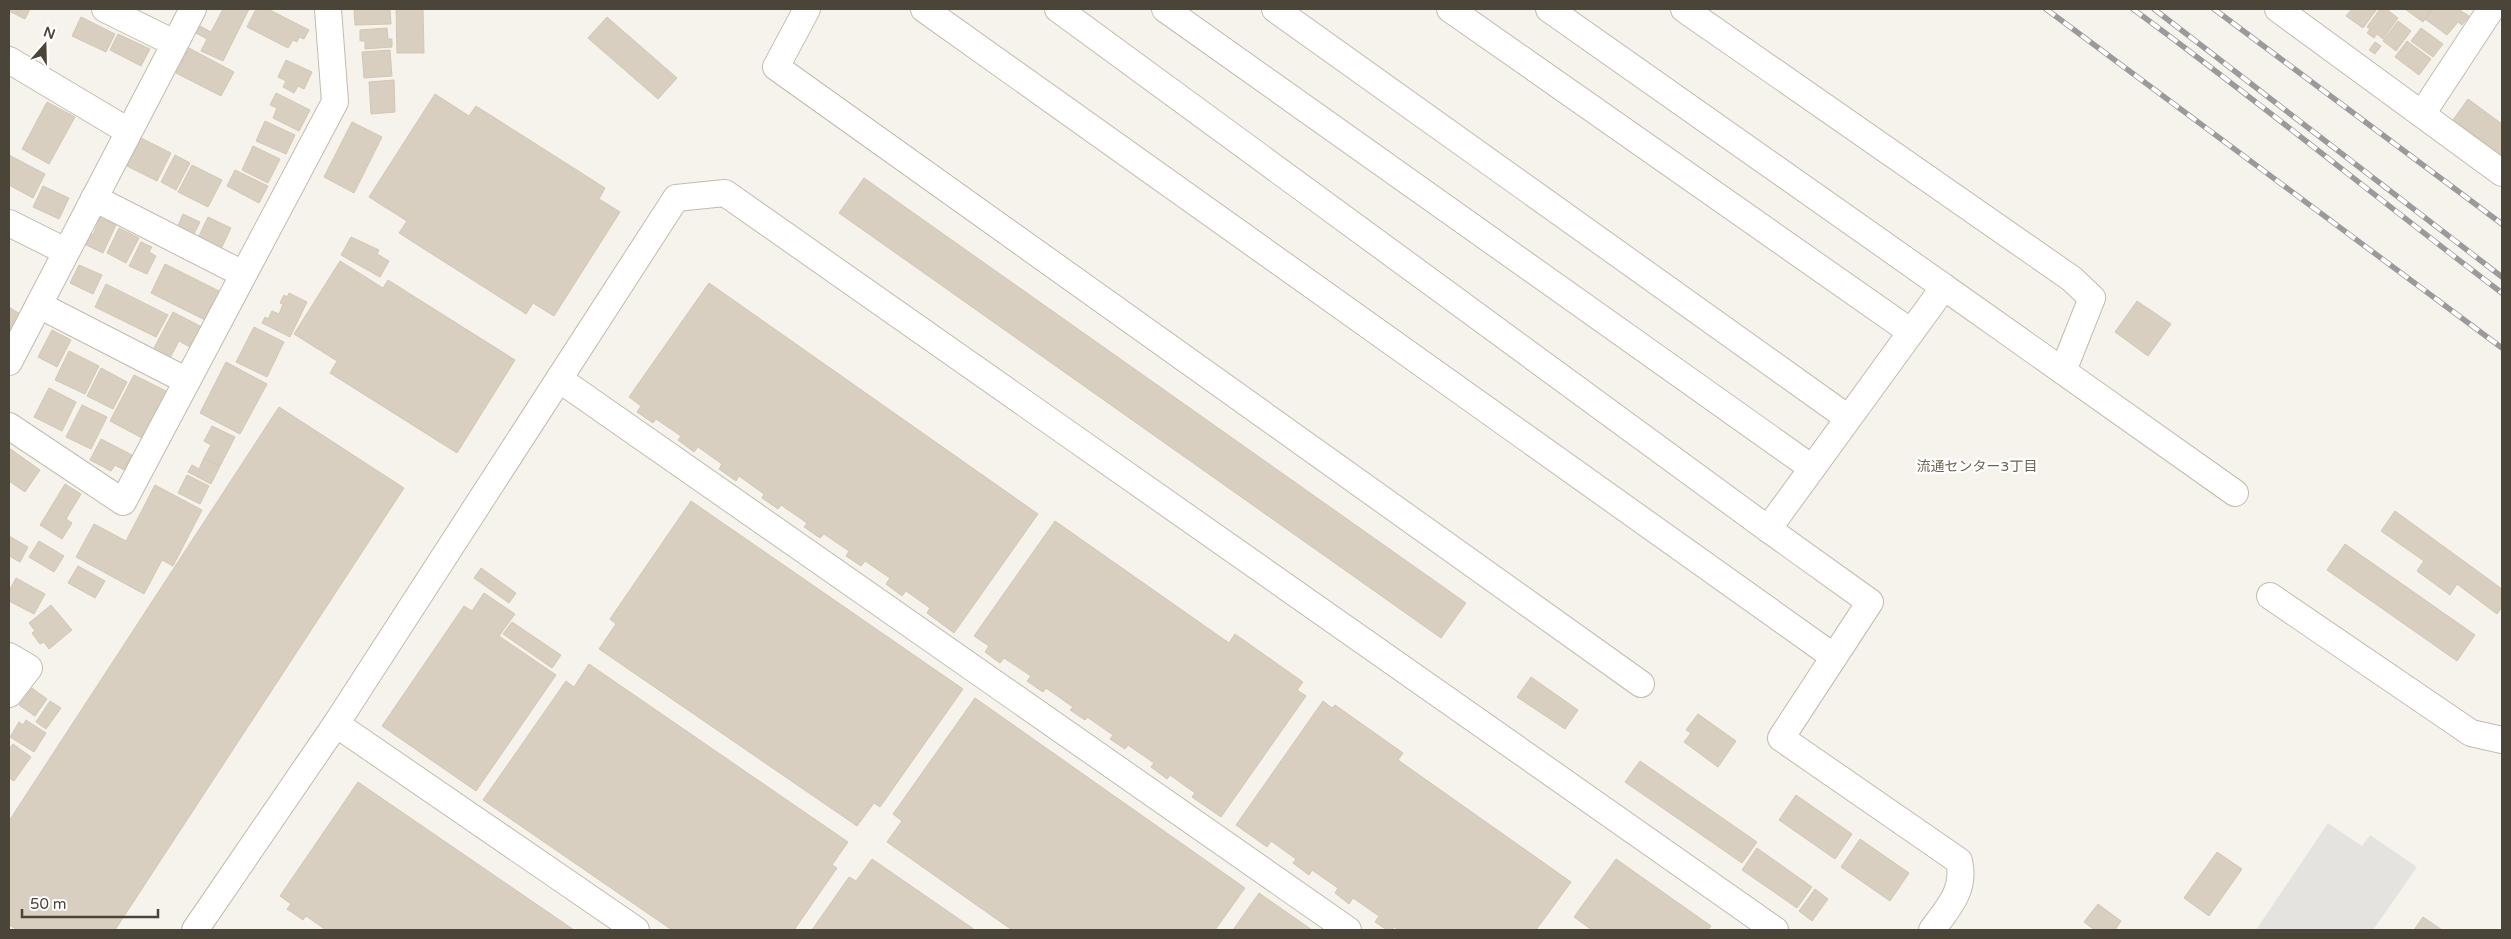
<svg xmlns="http://www.w3.org/2000/svg" width="2511" height="939" font-family="'Varela Round','Noto Sans JP',sans-serif">
  <style>
    .parking { fill: #e5e3e0 }
    .building { fill: #d8cfc1; stroke: #d3c7b4 }
    .lines { fill: none; stroke-linecap: round; stroke-linejoin: round }
    .minor-casing { stroke: #c2bbae; stroke-width: 28 }
    .minor { stroke: #fff; stroke-width: 26 }
    .rail-casing { stroke: #9a9a9a; stroke-width: 5.5 }
    .rail { stroke: #fff; stroke-width: 4; stroke-dasharray: 11; stroke-linecap: butt }
    .labels { text-anchor: middle; stroke-width: 4.5; stroke-linejoin: round; paint-order: stroke }
    .neighbourhood-label { font-size: 14px; fill: #6e6250; stroke: #fff }
  </style>
  <rect width="100%" height="100%" fill="#f6f3ec"/>
  <path class="parking" d="M2328,823L2362,846L2370,835L2417,867L2373,930H2256Z"/>
  <g class="building">
    <path d="M9,9H30L25,19L9,11Z"/>
    <path d="M223,9H249L223,61L201,51L207,39L196,33L200,26L211,32Z"/>
    <path d="M256,9H268L309,30L304,39L299,37L297,42L293,40L288,48L247,27Z"/>
    <path d="M354,9H390L391,24L355,25Z"/>
    <path d="M396,9H423L424,53H397Z"/>
    <path d="M2352,9H2377L2363,28L2346,16Z"/>
    <path d="M2380,9H2386L2398,18L2383,39L2377,34L2374,38L2367,33L2370,29L2367,27Z"/>
    <path d="M2405,9H2432L2423,22Z"/>
    <path d="M2432,9H2458L2469,16L2462,25L2458,22L2447,35L2425,19Z"/>
    <path d="M81,17L115,34L106,52L72,36Z"/>
    <path d="M607,17L677,78L658,99L588,38Z"/>
    <path d="M2398,21L2411,31L2396,51L2383,41Z"/>
    <path d="M387,28L388,39H392V47L365,49V41H360V30Z"/>
    <path d="M2421,28L2443,44L2433,57L2411,41Z"/>
    <path d="M118,34L150,49L141,66L110,50Z"/>
    <path d="M2407,41L2431,59L2419,75L2395,57Z"/>
    <path d="M2375,42L2381,46L2375,54L2369,50Z"/>
    <path d="M189,48L234,72L221,96L176,73Z"/>
    <path d="M390,50L392,76L364,78L362,52Z"/>
    <path d="M286,60L312,72L304,89L298,86L294,93L283,87L286,81L278,77Z"/>
    <path d="M394,80L395,112L371,114L369,82Z"/>
    <path d="M276,93L310,110L299,131L273,118L277,108L270,105Z"/>
    <path d="M435,94L469,116L476,106L605,188L599,199L620,212L554,316L533,303L526,314L399,233L407,221L369,197Z"/>
    <path d="M2468,99L2502,124V155L2453,120Z"/>
    <path d="M47,102L75,117L49,164L22,149Z"/>
    <path d="M265,121L295,135L286,154L256,141Z"/>
    <path d="M352,122L382,137L354,193L324,177Z"/>
    <path d="M141,138L171,153L157,181L127,166Z"/>
    <path d="M253,146L280,159L268,183L242,170Z"/>
    <path d="M9,155L45,174L33,198L9,185Z"/>
    <path d="M175,155L190,163L176,190L161,182Z"/>
    <path d="M192,165L222,180L208,207L178,192Z"/>
    <path d="M235,170L268,186L259,203L227,186Z"/>
    <path d="M864,178L1466,603L1441,638L839,213Z"/>
    <path d="M43,186L69,198L59,219L33,207Z"/>
    <path d="M183,214L200,222L193,236L177,228Z"/>
    <path d="M208,217L231,228L221,249L198,238Z"/>
    <path d="M100,218L116,225L103,253L84,244L89,233L93,235Z"/>
    <path d="M119,228L139,238L126,263L107,253Z"/>
    <path d="M351,237L379,250L377,254L389,261L380,277L341,255Z"/>
    <path d="M141,242L152,247L149,252L156,256L147,274L129,266Z"/>
    <path d="M340,261L383,288L388,280L515,360L457,453L330,373L337,361L294,334Z"/>
    <path d="M165,264L223,293L209,322L151,293Z"/>
    <path d="M79,265L102,275L93,294L70,283Z"/>
    <path d="M709,283L1038,514L954,633L927,613L930,608L906,591L902,596L886,584L890,578L865,561L861,566L846,556L849,551L824,534L820,538L804,527L807,523L781,505L778,509L762,498L764,494L739,476L736,481L719,469L722,464L698,447L694,452L678,440L681,436L656,419L653,423L637,412L641,406L629,397Z"/>
    <path d="M106,284L168,315L156,337L95,307Z"/>
    <path d="M289,293L307,302L290,337L262,323L265,317L268,319L272,311L279,314L283,304L280,303L284,295L287,297Z"/>
    <path d="M2137,301L2171,324L2148,356L2115,332Z"/>
    <path d="M9,307L20,314L9,333Z"/>
    <path d="M173,312L202,327L192,348L179,341L170,358L153,350Z"/>
    <path d="M254,327L284,342L267,377L236,362Z"/>
    <path d="M52,330L71,340L57,367L38,357Z"/>
    <path d="M69,351L99,366L85,394L55,380Z"/>
    <path d="M226,362L267,384L240,434L200,413Z"/>
    <path d="M101,368L127,382L113,409L87,396Z"/>
    <path d="M134,375L168,392L144,439L110,421Z"/>
    <path d="M49,388L76,402L62,431L34,417Z"/>
    <path d="M82,405L107,417L91,449L66,437Z"/>
    <path d="M279,407L404,488L115,930H18L9,925V821Z"/>
    <path d="M212,426L235,437L220,466L204,458L211,445L204,441Z"/>
    <path d="M101,439L132,455L124,470L115,465L111,471L90,460Z"/>
    <path d="M9,448L40,470L25,492L9,481Z"/>
    <path d="M204,458L220,466L211,484L188,472L192,465L199,469Z"/>
    <path d="M187,475L209,486L200,504L178,493Z"/>
    <path d="M65,484L81,494L66,519L72,523L62,539L40,525Z"/>
    <path d="M155,485L202,510L173,566L162,560L144,594L76,557L94,524L126,541Z"/>
    <path d="M691,501L963,689L880,807L874,803L857,826L599,649L616,624L610,619Z"/>
    <path d="M2395,511L2502,589V607L2497,614L2457,584L2450,595L2417,571L2424,561L2381,531Z"/>
    <path d="M1055,521L1229,643L1235,634L1303,682L1297,690L1306,696L1221,817L1192,797L1195,793L1170,775L1167,779L1151,767L1154,763L1128,745L1125,749L1110,739L1113,735L1087,717L1085,720L1070,710L1073,707L1046,688L1043,692L1027,681L1031,676L1004,658L1000,663L985,652L989,646L974,636Z"/>
    <path d="M9,536L28,547L20,562L9,556Z"/>
    <path d="M39,541L64,556L54,572L29,557Z"/>
    <path d="M2345,544L2475,635L2457,661L2327,570Z"/>
    <path d="M78,566L105,581L95,598L68,583Z"/>
    <path d="M481,568L516,593L509,603L474,578Z"/>
    <path d="M16,578L45,594L34,614L9,601V591Z"/>
    <path d="M484,593L515,614L499,636L556,675L476,791L382,726L464,606L472,611Z"/>
    <path d="M51,605L72,630L49,649L44,642L40,644L32,633L35,631L29,623Z"/>
    <path d="M512,622L561,655L552,668L503,634Z"/>
    <path d="M589,664L848,842L832,865L837,868L794,930H672L483,800L566,681L574,687Z"/>
    <path d="M1531,677L1578,710L1565,729L1517,697Z"/>
    <path d="M32,688L47,699L35,716L19,705Z"/>
    <path d="M975,698L1245,888L1215,930H1012L887,842L902,821L893,814Z"/>
    <path d="M50,701L61,708L46,729L36,722Z"/>
    <path d="M1323,701L1332,708L1335,705L1403,753L1398,760L1571,882L1536,930H1399L1394,927L1392,930H1387L1375,922L1379,916L1353,898L1349,904L1335,893L1338,888L1312,870L1309,875L1293,863L1296,859L1271,841L1267,847L1236,825Z"/>
    <path d="M1698,714L1736,741L1718,767L1684,742L1691,733L1686,730Z"/>
    <path d="M26,720L46,733L34,752L10,737L19,722L23,725Z"/>
    <path d="M13,744L31,757L14,781L9,778V749Z"/>
    <path d="M1640,761L1757,842L1742,863L1625,782Z"/>
    <path d="M358,782L574,930H326L306,916L303,920L287,909L291,904L280,896Z"/>
    <path d="M1796,795L1852,834L1835,859L1779,820Z"/>
    <path d="M1860,839L1909,873L1890,901L1841,867Z"/>
    <path d="M1757,848L1812,887L1797,908L1742,870Z"/>
    <path d="M2217,852L2242,869L2209,916L2184,898Z"/>
    <path d="M872,859L975,930H812L849,877L856,881Z"/>
    <path d="M1616,859L1711,926L1708,930H1592L1574,917Z"/>
    <path d="M1815,889L1828,899L1812,921L1799,911Z"/>
    <path d="M1259,893L1312,930H1233Z"/>
    <path d="M2098,904L2121,921L2115,930H2095L2084,922Z"/>
    <path d="M2423,917L2442,930H2414Z"/>
  </g>
  <g class="lines">
    <g class="minor-casing">
      <g id="minor">
        <path d="M105,9L174,43"/>
        <path d="M807,9L776,67L1641,684"/>
        <path d="M924,9L1834,657"/>
        <path d="M1058,9L1768,529"/>
        <path d="M1165,9L1812,468"/>
        <path d="M1275,9L1848,418"/>
        <path d="M1450,9L1911,332"/>
        <path d="M1549,9L1944,287"/>
        <path d="M1684,9L2072,279L2092,298L2063,371"/>
        <path d="M2278,9L2502,173"/>
        <path d="M9,60L128,131"/>
        <path d="M2422,114L2491,9"/>
        <path d="M94,198L243,274"/>
        <path d="M9,223L65,251"/>
        <path d="M39,305L187,381"/>
        <path d="M9,362L193,9"/>
        <path d="M559,379L1348,930"/>
        <path d="M9,426L123,502L335,102L328,9"/>
        <path d="M2270,596L2471,733L2502,740"/>
        <path d="M9,656L29,668L9,694"/>
        <path d="M336,724L636,930"/>
        <path d="M195,930L336,724L676,198L725,193L1775,930"/>
        <path d="M1932,930C1948,908 1966,890 1959,861L1781,738L1870,602L1768,529L1944,287L2235,493"/>
      </g>
    </g>
    <use href="#minor" class="minor"/>
    <g class="rail-casing">
      <g id="rail">
        <path d="M2046,9L2502,348"/>
        <path d="M2133,9C2258,101 2378,199 2502,293"/>
        <path d="M2154,9L2502,277"/>
        <path d="M2214,9L2502,224"/>
      </g>
    </g>
    <use href="#rail" class="rail"/>
  </g>
  <g class="labels">
    <g class="neighbourhood-label">
      <text x="1977" y="471">流通センター3丁目</text>
    </g>
  </g>
  <rect width="2511" height="939" fill="none" stroke="#4b4439" stroke-width="20"/>
  <g transform="translate(45 45) rotate(20)" stroke="#ffffff" stroke-width="4" paint-order="stroke">
  <path d="M0-4L9 19L0 12L-9 19Z" fill="#4b4439"/>
  <text y="-8" font-size="14" font-weight="bold" text-anchor="middle" fill="#4b4439">N</text>
  </g>
  <path d="M22 909v8h136v-8" fill="none" stroke="#4b4439" stroke-width="2.5"/>
  <text x="30" y="909" font-size="15" fill="#4b4439" stroke="#ffffff" stroke-width="4" paint-order="stroke">50 m</text>
</svg>
